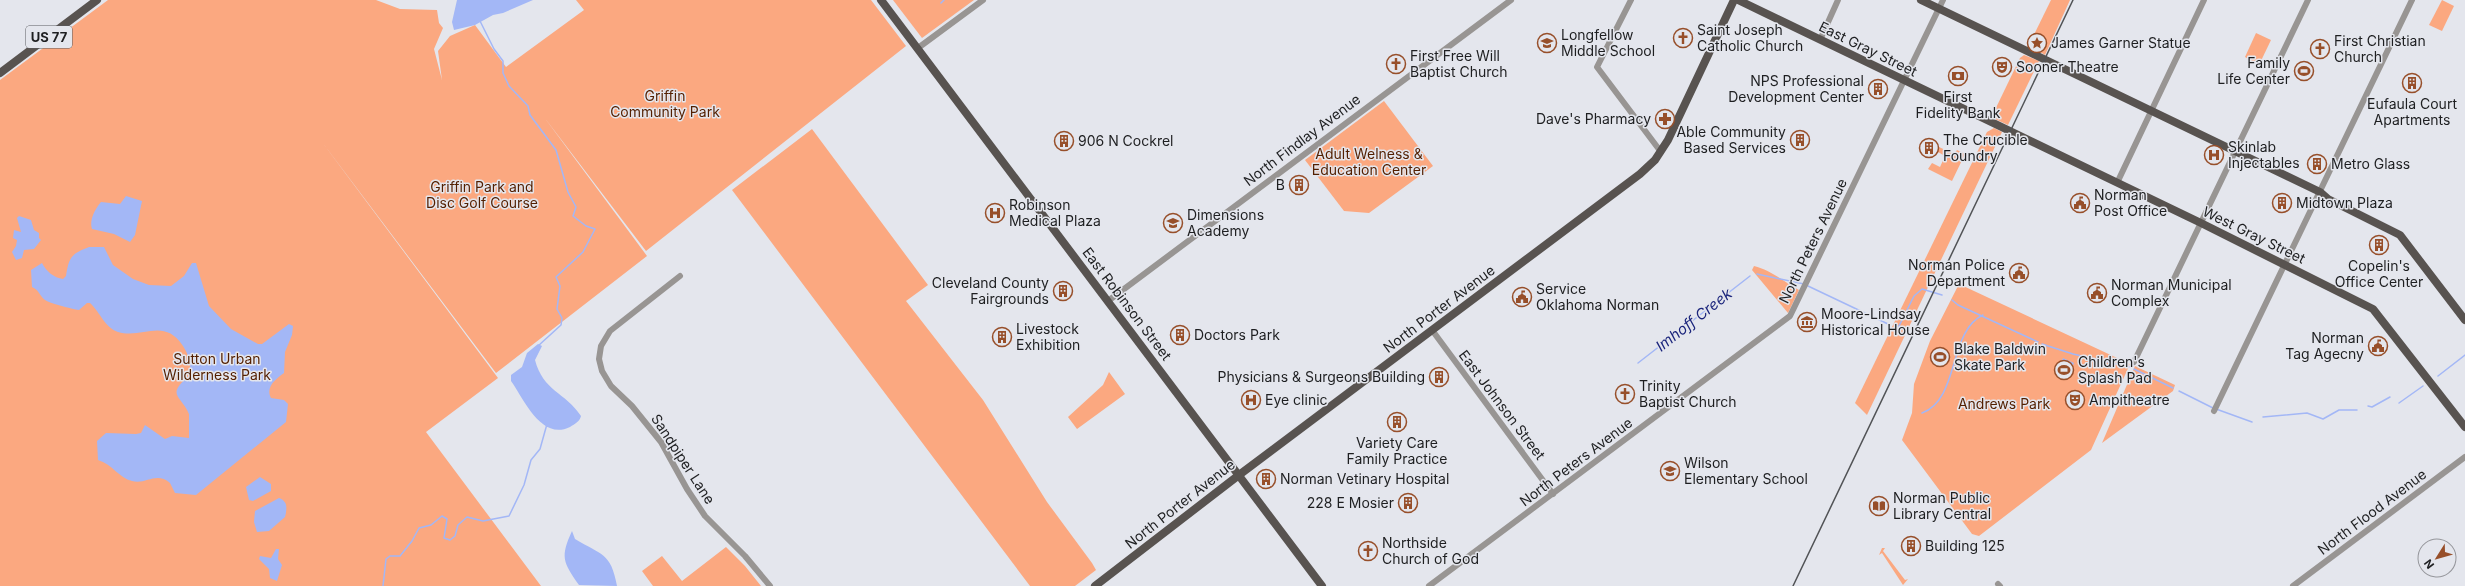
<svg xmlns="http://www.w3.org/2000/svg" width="2465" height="586" font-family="Inter,sans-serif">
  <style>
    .green { fill: #fba880 }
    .water { fill: #a3b7f6 }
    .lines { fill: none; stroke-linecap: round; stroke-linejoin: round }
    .stream { stroke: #a3b7f6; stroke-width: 1.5 }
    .minor { stroke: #989593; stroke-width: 6 }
    .major { stroke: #585350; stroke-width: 8 }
    .rail { stroke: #515356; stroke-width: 1.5 }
    .labels { text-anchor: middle; stroke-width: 3; stroke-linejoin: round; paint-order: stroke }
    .shield { fill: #e4e6ed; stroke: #595b5e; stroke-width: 1 }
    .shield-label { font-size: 13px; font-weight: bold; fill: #1e1f21 }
    .poi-label { font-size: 14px; fill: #1e1f21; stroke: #e4e6ed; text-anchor: start }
    .street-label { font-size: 14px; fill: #1e1f21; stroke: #e4e6ed }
    .park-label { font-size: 14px; fill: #531f00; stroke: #e4e6ed }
    .water-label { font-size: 15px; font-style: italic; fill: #1b257c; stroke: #e4e6ed }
  </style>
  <rect width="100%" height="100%" fill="#e4e6ed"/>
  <g class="green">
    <path d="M108,0H376L400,9L437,10L439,23L443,28L434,49L442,80L438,51L450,36L475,25L506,67L584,10L576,0H871L906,46L646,251L544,117L647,256L496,373L322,142L498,378L426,432L541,586H0V80Z"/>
    <path d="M893,0H974L922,38Z"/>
    <path d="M2051,0H2070L2045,55L2029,45Z"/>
    <path d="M2442,0L2454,6L2442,31L2429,25Z"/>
    <path d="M2256,33L2271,40L2259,65L2245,57Z"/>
    <path d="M2024,55L2039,61L2008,125L1995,119L1993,114L2020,58Z"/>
    <path d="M1384,101L1433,166L1369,213L1344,211L1305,160Z"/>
    <path d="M1994,128L2002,132L1867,415L1855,403L1987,132Z"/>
    <path d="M812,129L928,285L906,301L983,400L1047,502L1092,563L1096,570L1075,586H1030L732,190Z"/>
    <path d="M1939,147L1954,154L1957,150L1965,154L1952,181L1928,169L1932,163L1940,167L1945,156L1938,152L1935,155Z"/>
    <path d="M1754,266C1771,270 1784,282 1799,290L1788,313L1752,270Z"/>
    <path d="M1959,284L2130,364L2091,450L1979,536L1972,534L1902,440L1912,413L1914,384L1930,341Z"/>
    <path d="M2135,366L2175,385L2173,391L2102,443Z"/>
    <path d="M1109,372L1125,394L1077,429L1068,417L1103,385Z"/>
    <path d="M726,547L745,566L761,586H653L642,571L662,556L682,581Z"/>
    <path d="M1882,548H1885L1883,551L1905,580L1908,579L1903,585L1882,553L1879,555Z"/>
  </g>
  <g class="water">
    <path d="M457,0H533L503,13L493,15L475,25L454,30L452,22Z"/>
    <path d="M126,196L142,201L135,235L130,242L114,234L92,229C89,220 95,209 101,202L120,204Z"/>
    <path d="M19,216L31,220L34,230L39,233V238L41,240L34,249L24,250L22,258L16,260L12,252L16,246L17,240L13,238L14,230L21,232L17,218Z"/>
    <path d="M89,247H104L113,265L133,279L149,285L171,286L184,276L192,263H196L209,306L231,329L258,344H262L289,324L293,326L292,335L285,352L284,373C276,379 265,387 271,398L284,400L288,404L286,422L196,495L175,493L170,483C156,471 146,485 132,481C119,478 112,464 98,460L97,441L106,433L136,434L141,433L145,425L165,439L172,436L189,438V414C181,395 165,396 190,375C191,362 189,356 183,346C164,317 143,339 118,332C105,328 100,312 90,303H87L79,310C72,309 49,303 45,300C39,295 39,290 32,287L31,270L42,263C46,271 54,278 63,279L66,276C69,257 71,254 89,247Z"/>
    <path d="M538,344L542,346L535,360C543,391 565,392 581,416C580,421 575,424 570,427C541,441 524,399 511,381V375L522,367L527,353Z"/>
    <path d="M2063,358L2074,363L2066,379L2056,374Z"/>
    <path d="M260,477L271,484V491L253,501L249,500L246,487Z"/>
    <path d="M279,498C288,501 287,509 285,517L269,531L257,532L254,522L255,511Z"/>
    <path d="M572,531L575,539C601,555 611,552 617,586L579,585C563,562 560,557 572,531Z"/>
    <path d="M276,549H279L278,559L282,565L277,581L270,578L269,569L259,559L260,556L271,558Z"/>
  </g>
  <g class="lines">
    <g class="stream">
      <path d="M941,3L944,0"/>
      <path d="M480,21L494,49L503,61V73L509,86L528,106L530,115L556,150L568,192L576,207L573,216L586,226L595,229L583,252L556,277L560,286L557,309L562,318L561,325L538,346"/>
      <path d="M1757,274L1804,284"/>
      <path d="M1808,286L1888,324"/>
      <path d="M1952,300L1958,305L2038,342"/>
      <path d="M1895,328L1899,326L1914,296L1922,289L1942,295"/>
      <path d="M2042,344L2073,354L2130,367"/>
      <path d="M1638,363L1750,276"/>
      <path d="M2134,369L2173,388"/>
      <path d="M2438,376L2465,355"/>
      <path d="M2179,391L2213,408"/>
      <path d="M2399,403L2423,386"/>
      <path d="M2368,406L2372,407L2390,397"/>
      <path d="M2216,409L2252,422"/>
      <path d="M1922,413C1960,399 1948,331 1983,315"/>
      <path d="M2263,417L2307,413L2323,419L2339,410H2357"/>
      <path d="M383,586L386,559L390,556H400L412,541L419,528L431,525L442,516L447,519L444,538L450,540L455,536L458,525L467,517L483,521L509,516L524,485L531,460L540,449L547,424"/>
    </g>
    <g class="minor">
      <path d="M1631,0L1597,67L1661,152"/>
      <path d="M1820,40L1838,0"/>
      <path d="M918,48L983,0"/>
      <path d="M2117,183L2204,0"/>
      <path d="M680,276L610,331L601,346L599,359L602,371L611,386L632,406L661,442L687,489L705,516L745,556L770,586"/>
      <path d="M1108,301L1511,0"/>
      <path d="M1432,330L1553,494"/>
      <path d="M2134,362L2308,0"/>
      <path d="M2214,411L2412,0"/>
      <path d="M1998,584L2000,586"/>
      <path d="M1429,586L1790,316L1943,0"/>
      <path d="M2293,586L2465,457"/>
    </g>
    <g class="major">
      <path d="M881,0L1322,586"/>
      <path d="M1738,0L2201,223L2373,309L2465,427"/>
      <path d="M1921,0L2320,192L2328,199L2400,235L2465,320"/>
      <path d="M0,73L97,0"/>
      <path d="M1095,586L1239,475L1640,174L1655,160L1668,140L1734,0"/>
    </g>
    <path class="rail" d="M1793,586L2073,0"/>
  </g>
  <defs>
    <g id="church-ring" transform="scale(1)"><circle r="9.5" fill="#e4e6ed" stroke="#974f2a" stroke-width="1.5"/><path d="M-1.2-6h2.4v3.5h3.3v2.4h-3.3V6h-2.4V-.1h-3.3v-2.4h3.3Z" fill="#974f2a"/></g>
    <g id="school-ring" transform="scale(1)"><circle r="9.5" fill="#e4e6ed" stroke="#974f2a" stroke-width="1.5"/><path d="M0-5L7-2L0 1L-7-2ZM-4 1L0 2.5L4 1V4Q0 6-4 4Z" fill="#974f2a"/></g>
    <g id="sight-ring" transform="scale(1)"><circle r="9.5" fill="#e4e6ed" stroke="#974f2a" stroke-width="1.5"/><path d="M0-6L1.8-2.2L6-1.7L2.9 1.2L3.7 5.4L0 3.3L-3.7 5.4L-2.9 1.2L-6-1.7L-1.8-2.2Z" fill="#974f2a"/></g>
    <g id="theatre-ring" transform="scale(1)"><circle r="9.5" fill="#e4e6ed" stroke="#974f2a" stroke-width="1.5"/><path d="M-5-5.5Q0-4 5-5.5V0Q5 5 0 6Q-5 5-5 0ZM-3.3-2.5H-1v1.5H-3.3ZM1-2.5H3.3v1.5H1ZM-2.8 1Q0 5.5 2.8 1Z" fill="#974f2a"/></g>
    <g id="stadium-ring" transform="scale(1)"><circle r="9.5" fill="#e4e6ed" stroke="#974f2a" stroke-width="1.5"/><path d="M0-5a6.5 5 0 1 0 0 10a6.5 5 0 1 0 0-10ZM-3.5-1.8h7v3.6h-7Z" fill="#974f2a"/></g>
    <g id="bank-ring" transform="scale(1)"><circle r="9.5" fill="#e4e6ed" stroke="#974f2a" stroke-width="1.5"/><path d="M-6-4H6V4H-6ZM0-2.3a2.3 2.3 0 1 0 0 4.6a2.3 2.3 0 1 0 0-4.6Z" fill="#974f2a"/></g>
    <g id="building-ring" transform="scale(1)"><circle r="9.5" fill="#e4e6ed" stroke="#974f2a" stroke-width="1.5"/><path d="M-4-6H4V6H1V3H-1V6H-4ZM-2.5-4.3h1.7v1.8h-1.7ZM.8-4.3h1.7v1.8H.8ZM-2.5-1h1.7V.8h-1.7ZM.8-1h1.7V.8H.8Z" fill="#974f2a"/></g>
    <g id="pharmacy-ring" transform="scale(1)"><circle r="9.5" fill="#e4e6ed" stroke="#974f2a" stroke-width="1.5"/><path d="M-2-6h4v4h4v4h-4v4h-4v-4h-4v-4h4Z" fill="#974f2a"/></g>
    <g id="hospital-ring" transform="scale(1)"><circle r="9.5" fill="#e4e6ed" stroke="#974f2a" stroke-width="1.5"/><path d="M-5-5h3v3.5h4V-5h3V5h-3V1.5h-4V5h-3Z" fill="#974f2a"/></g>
    <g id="civic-ring" transform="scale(1)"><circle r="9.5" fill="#e4e6ed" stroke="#974f2a" stroke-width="1.5"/><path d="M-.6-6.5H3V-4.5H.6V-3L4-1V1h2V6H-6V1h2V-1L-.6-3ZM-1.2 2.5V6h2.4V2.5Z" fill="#974f2a"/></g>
    <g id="museum-ring" transform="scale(1)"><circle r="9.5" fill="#e4e6ed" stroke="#974f2a" stroke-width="1.5"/><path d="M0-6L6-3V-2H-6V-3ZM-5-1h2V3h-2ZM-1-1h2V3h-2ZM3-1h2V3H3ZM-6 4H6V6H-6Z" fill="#974f2a"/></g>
    <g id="library-ring" transform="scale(1)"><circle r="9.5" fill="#e4e6ed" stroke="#974f2a" stroke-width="1.5"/><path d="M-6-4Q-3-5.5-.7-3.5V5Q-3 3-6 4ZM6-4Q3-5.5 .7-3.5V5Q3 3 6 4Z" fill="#974f2a"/></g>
  </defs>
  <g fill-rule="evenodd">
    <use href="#church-ring" x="1683" y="38"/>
    <use href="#school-ring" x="1547" y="43"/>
    <use href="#sight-ring" x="2037" y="43"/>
    <use href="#church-ring" x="2320" y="49"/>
    <use href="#church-ring" x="1396" y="64"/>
    <use href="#theatre-ring" x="2002" y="67"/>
    <use href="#stadium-ring" x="2304" y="71"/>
    <use href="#bank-ring" x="1958" y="76"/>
    <use href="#building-ring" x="2412" y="83"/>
    <use href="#building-ring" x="1878" y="89"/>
    <use href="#pharmacy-ring" x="1665" y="119"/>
    <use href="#building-ring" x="1800" y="140"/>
    <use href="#building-ring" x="1064" y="141"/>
    <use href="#building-ring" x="1929" y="148"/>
    <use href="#hospital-ring" x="2214" y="155"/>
    <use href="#building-ring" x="2317" y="164"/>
    <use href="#building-ring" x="1299" y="185"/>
    <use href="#civic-ring" x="2080" y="203"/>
    <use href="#building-ring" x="2282" y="203"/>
    <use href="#hospital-ring" x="995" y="213"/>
    <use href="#school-ring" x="1173" y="223"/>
    <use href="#building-ring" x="2379" y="245"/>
    <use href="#civic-ring" x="2019" y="273"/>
    <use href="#building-ring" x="1063" y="291"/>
    <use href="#civic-ring" x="2097" y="293"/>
    <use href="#civic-ring" x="1522" y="297"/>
    <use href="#museum-ring" x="1807" y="322"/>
    <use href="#building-ring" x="1180" y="335"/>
    <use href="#building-ring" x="1002" y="337"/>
    <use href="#civic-ring" x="2378" y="346"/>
    <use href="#stadium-ring" x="1940" y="357"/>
    <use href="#stadium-ring" x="2064" y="370"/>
    <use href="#building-ring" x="1439" y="377"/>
    <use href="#church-ring" x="1625" y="394"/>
    <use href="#hospital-ring" x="1251" y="400"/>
    <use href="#theatre-ring" x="2075" y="400"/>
    <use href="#building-ring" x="1397" y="422"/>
    <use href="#school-ring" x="1670" y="471"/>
    <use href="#building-ring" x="1266" y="479"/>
    <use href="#building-ring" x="1408" y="503"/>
    <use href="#library-ring" x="1879" y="506"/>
    <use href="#building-ring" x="1911" y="546"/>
    <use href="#church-ring" x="1368" y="551"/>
  </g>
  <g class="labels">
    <rect class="shield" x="26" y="26" width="46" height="22" rx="3"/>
    <g class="shield-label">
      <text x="49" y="42">US 77</text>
    </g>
    <g class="poi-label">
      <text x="1697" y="35">Saint Joseph<tspan x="1697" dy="16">Catholic Church</tspan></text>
      <text x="1561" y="40">Longfellow<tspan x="1561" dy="16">Middle School</tspan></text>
      <text x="2334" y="46">First Christian<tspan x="2334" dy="16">Church</tspan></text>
      <text x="2051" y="48">James Garner Statue</text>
      <text x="1410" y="61">First Free Will<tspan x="1410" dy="16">Baptist Church</tspan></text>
      <text x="2290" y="68" text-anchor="end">Family<tspan x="2290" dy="16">Life Center</tspan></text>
      <text x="2016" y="72">Sooner Theatre</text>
      <text x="1864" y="86" text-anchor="end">NPS Professional<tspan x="1864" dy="16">Development Center</tspan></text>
      <text x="1958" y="102" text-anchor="middle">First<tspan x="1958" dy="16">Fidelity Bank</tspan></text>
      <text x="2412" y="109" text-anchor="middle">Eufaula Court<tspan x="2412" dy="16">Apartments</tspan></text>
      <text x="1651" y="124" text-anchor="end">Dave's Pharmacy</text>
      <text x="1786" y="137" text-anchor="end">Able Community<tspan x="1786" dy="16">Based Services</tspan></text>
      <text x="1943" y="145">The Crucible<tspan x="1943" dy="16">Foundry</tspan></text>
      <text x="1078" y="146">906 N Cockrel</text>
      <text x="2228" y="152">Skinlab<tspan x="2228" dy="16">Injectables</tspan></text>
      <text x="2331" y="169">Metro Glass</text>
      <text x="1285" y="190" text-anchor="end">B</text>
      <text x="2094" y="200">Norman<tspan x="2094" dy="16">Post Office</tspan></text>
      <text x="2296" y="208">Midtown Plaza</text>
      <text x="1009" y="210">Robinson<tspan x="1009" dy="16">Medical Plaza</tspan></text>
      <text x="1187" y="220">Dimensions<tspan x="1187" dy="16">Academy</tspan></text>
      <text x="2005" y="270" text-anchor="end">Norman Police<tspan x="2005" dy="16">Department</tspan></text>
      <text x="2379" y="271" text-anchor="middle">Copelin's<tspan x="2379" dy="16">Office Center</tspan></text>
      <text x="1049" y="288" text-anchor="end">Cleveland County<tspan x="1049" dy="16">Fairgrounds</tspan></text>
      <text x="2111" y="290">Norman Municipal<tspan x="2111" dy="16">Complex</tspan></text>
      <text x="1536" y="294">Service<tspan x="1536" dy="16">Oklahoma Norman</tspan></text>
      <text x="1821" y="319">Moore-Lindsay<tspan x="1821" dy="16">Historical House</tspan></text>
      <text x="1016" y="334">Livestock<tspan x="1016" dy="16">Exhibition</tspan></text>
      <text x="1194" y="340">Doctors Park</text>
      <text x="2364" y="343" text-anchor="end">Norman<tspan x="2364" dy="16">Tag Agecny</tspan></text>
      <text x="1954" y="354">Blake Baldwin<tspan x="1954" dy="16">Skate Park</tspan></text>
      <text x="2078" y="367">Children's<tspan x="2078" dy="16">Splash Pad</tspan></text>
      <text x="1425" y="382" text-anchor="end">Physicians &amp; Surgeons Building</text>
      <text x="1639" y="391">Trinity<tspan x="1639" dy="16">Baptist Church</tspan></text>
      <text x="1265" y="405">Eye clinic</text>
      <text x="2089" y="405">Ampitheatre</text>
      <text x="1397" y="448" text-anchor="middle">Variety Care<tspan x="1397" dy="16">Family Practice</tspan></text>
      <text x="1684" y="468">Wilson<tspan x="1684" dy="16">Elementary School</tspan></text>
      <text x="1280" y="484">Norman Vetinary Hospital</text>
      <text x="1893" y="503">Norman Public<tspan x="1893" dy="16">Library Central</tspan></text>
      <text x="1394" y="508" text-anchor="end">228 E Mosier</text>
      <text x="1382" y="548">Northside<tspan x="1382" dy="16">Church of God</tspan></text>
      <text x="1925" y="551">Building 125</text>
    </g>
    <g class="street-label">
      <text transform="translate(1868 49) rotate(26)" y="5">East Gray Street</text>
      <text transform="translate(1302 140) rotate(-37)" y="5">North Findlay Avenue</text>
      <text transform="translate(2254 235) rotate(26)" y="5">West Gray Street</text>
      <text transform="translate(1813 241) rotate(-64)" y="5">North Peters Avenue</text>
      <text transform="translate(1127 304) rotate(53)" y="5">East Robinson Street</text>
      <text transform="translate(1439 309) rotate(-37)" y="5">North Porter Avenue</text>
      <text transform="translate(1502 405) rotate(53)" y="5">East Johnson Street</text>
      <text transform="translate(683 459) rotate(57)" y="5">Sandpiper Lane</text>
      <text transform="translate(1576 462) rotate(-37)" y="5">North Peters Avenue</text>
      <text transform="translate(1180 504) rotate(-38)" y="5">North Porter Avenue</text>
      <text transform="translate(2372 512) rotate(-37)" y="5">North Flood Avenue</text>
    </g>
    <g class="park-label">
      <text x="665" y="101">Griffin<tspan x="665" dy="16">Community Park</tspan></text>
      <text x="1369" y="159">Adult Welness &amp;<tspan x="1369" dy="16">Education Center</tspan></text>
      <text x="482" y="192">Griffin Park and<tspan x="482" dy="16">Disc Golf Course</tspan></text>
      <text x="217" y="364">Sutton Urban<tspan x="217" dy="16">Wilderness Park</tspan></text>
      <text x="2004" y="409">Andrews Park</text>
    </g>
    <g class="water-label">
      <text transform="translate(1694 320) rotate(-38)" y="5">Imhoff Creek</text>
    </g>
  </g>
  <g transform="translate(2437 558) rotate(233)"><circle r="19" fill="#e4e6ed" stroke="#95969b"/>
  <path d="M0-3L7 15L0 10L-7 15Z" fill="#974f2a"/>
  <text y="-6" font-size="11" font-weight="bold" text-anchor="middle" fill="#1e1f21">N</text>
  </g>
</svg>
